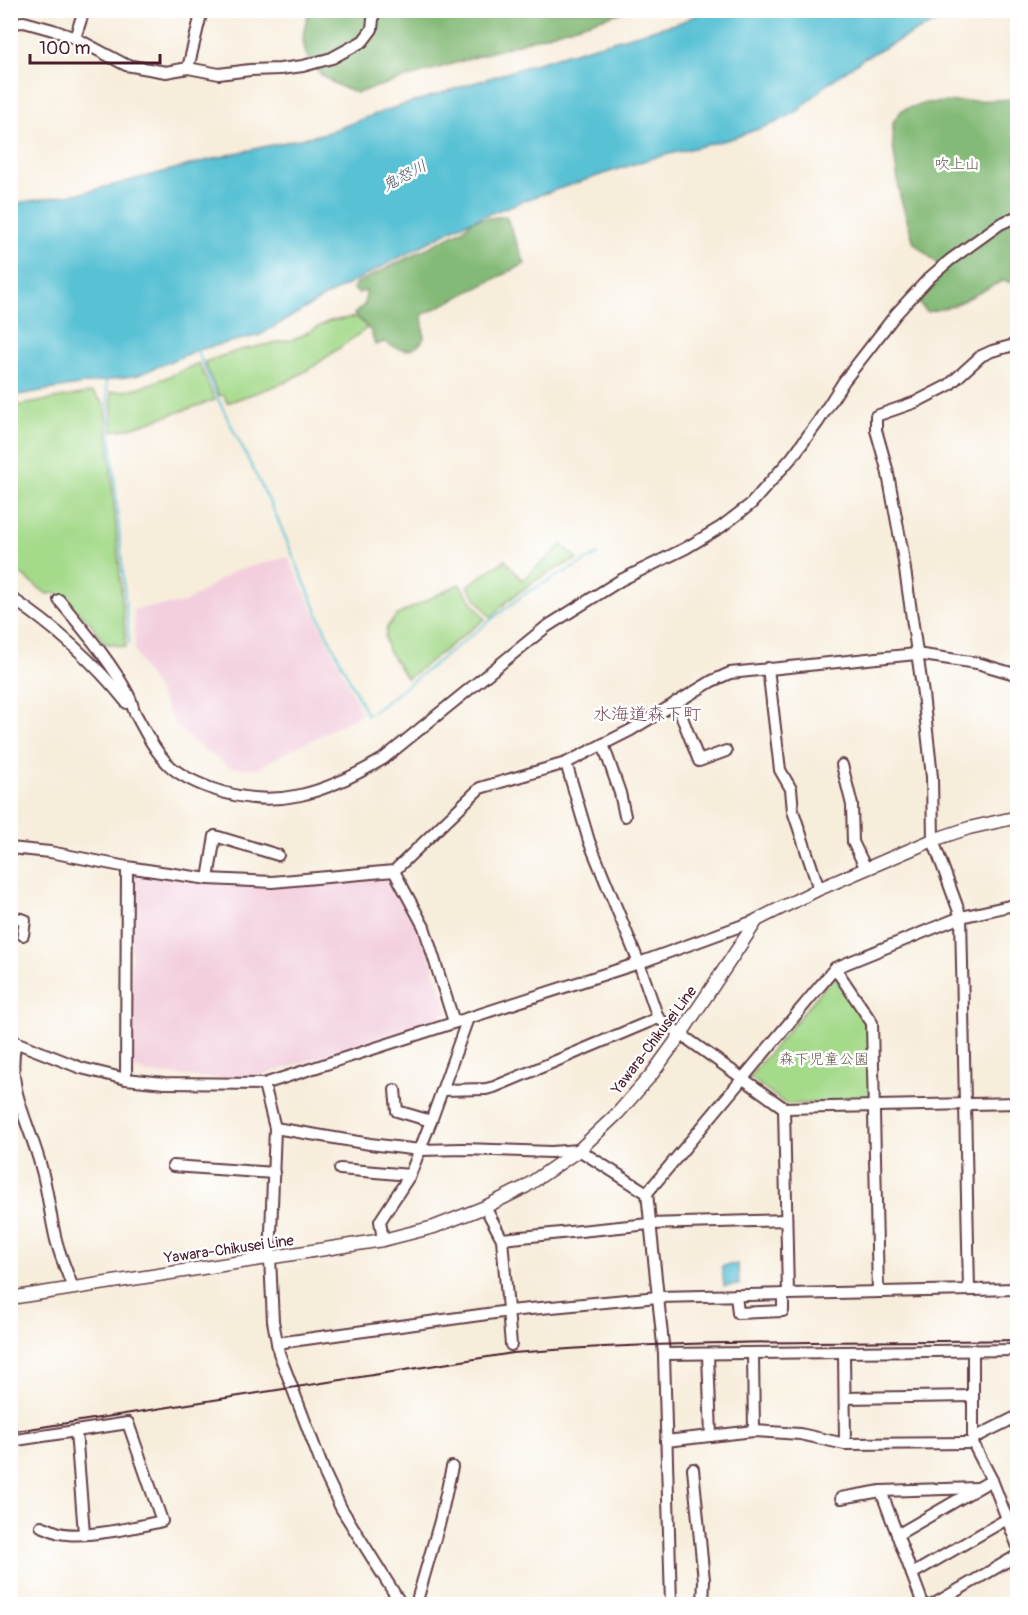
<svg xmlns="http://www.w3.org/2000/svg" width="1028" height="1615" font-family="Pangolin,'Klee One',sans-serif">
  <style>
    .built { fill: #f3cfde }
    .green { fill: #a5da8b; stroke: #787c5b; stroke-width: 1.5 }
    .forest { fill: #84ba77; stroke: #676c51; stroke-width: 1.5 }
    .water { fill: #58c1d4; stroke: #517080; stroke-width: 1.5 }
    .lines { fill: none; stroke-linecap: round; stroke-linejoin: round }
    .stream { stroke: #58c1d4; stroke-width: 2 }
    .minor-casing { stroke: #643e45; stroke-width: 14 }
    .major-casing { stroke: #643e45; stroke-width: 15 }
    .minor { stroke: #fff; stroke-width: 10 }
    .major { stroke: #fff; stroke-width: 12 }
    .rail { stroke: #4a1f2b; stroke-width: 2 }
    .labels { text-anchor: middle; stroke-width: 5; stroke-linejoin: round; paint-order: stroke }
    .park-label { font-size: 15px; fill: #655748; stroke: #fff }
    .street-label { font-size: 15px; fill: #4a1f2b; stroke: #fff }
    .water-label { font-size: 16px; font-style: italic; fill: #4f5866; stroke: #fff }
    .quarter-label { font-size: 18px; fill: #784755; stroke: #fff }
  </style>
  <rect width="100%" height="100%" fill="#fff"/>
  <filter id="ink" filterUnits="userSpaceOnUse"><feTurbulence type="fractalNoise" baseFrequency=".0167" numOctaves="2"/><feDisplacementMap in="SourceGraphic" scale="12" xChannelSelector="R" yChannelSelector="G"/><feConvolveMatrix kernelMatrix="1 2 1 2 8 2 1 2 1" color-interpolation-filters="sRGB"/></filter>
  <filter id="wash" filterUnits="userSpaceOnUse"><feTurbulence type="fractalNoise" baseFrequency=".008" numOctaves="4" result="noise"/><feDisplacementMap in="SourceGraphic" scale="24" xChannelSelector="R" yChannelSelector="G"/><feGaussianBlur stdDeviation="1.35" result="paint"/><feColorMatrix in="noise" values="0 0 0 0 0 0 0 0 0 0 0 0 0 0 0 0 0 1.4 0 .05"/><feComposite in="paint" operator="in"/></filter>
  <g filter="url(#wash)">
    <rect width="100%" height="100%" fill="#f7eddb"/>
    <g class="built">
      <path d="M288,557L362,714L270,761L258,769L230,767L196,744L176,726L157,690L142,666L135,650L134,609L185,603L233,571Z"/>
      <path d="M132,871L233,886L393,874L422,932L448,1012L440,1014L441,1018L263,1075L227,1079L144,1073V1070L130,1069Z"/>
    </g>
    <g class="green">
      <path d="M363,316L366,329L311,368L286,382L227,403L224,395L219,396L204,362L240,350L295,339L329,321Z"/>
      <path d="M199,363L215,400L127,429L113,431L111,392C142,391 171,375 199,363Z"/>
      <path d="M92,392L104,403L108,434L126,647L104,643L90,622L56,593L47,594L11,567L10,407Z"/>
      <path d="M562,545L578,559C548,572 513,592 491,618L467,586L505,560L522,580Z"/>
      <path d="M459,584L485,619L407,679L388,650L385,638L387,627L397,615Z"/>
      <path d="M834,976L868,1022L870,1102L786,1104L749,1077Z"/>
    </g>
    <g class="forest">
      <path d="M310,11H626L357,93C317,80 290,54 310,11Z"/>
      <path d="M1017,99V283L1002,281L953,306L927,312L919,303L937,280V263L914,243L900,196L893,145V122L902,110L926,103Z"/>
      <path d="M506,216L525,264L422,315L424,338C415,355 398,351 385,342L375,345L371,331L354,314L365,304L366,291L358,293L353,289L355,284L461,231L473,220Z"/>
    </g>
    <g class="water">
      <path d="M707,10L975,11L931,24L864,58L826,85L797,112L775,123L730,139L649,159L531,198L463,224L328,295L260,335L197,350L138,375L11,396V204L86,192L232,154L326,133L384,111L563,55L681,22Z"/>
      <path d="M738,1264L739,1285L724,1286L722,1266Z"/>
    </g>
    <g class="lines">
      <g class="stream">
        <path d="M197,350L216,395L274,511L324,628L367,715L378,708L523,595L598,554"/>
        <path d="M106,381L129,643"/>
      </g>
    </g>
  </g>
  <g filter="url(#ink)">
    <g class="lines">
      <g class="minor-casing">
        <g id="minor">
          <path d="M10,23L24,22L53,30L75,38L126,65L166,72L188,68L219,74L250,70L280,69L303,66L332,58L363,41L372,29L374,10"/>
          <path d="M75,38L84,10"/>
          <path d="M188,68L202,10"/>
          <path d="M10,597C54,626 94,662 127,703"/>
          <path d="M59,600C82,628 113,664 129,696C132,701 132,707 135,713C144,729 153,749 167,763C178,775 194,782 210,788C275,812 326,793 383,759L546,627L621,580L686,548L721,527L751,504L793,456L818,422L844,381L896,314L929,278L950,260L1000,224L1018,216"/>
          <path d="M768,668L780,770L791,789L793,811L819,889"/>
          <path d="M676,702L699,761L726,751"/>
          <path d="M603,744L620,793L625,816"/>
          <path d="M566,763L589,841L639,963L658,1018L784,1108L1018,1103"/>
          <path d="M842,765L852,805L853,842L866,869"/>
          <path d="M10,848L50,852L127,867L208,879L272,882L394,871L480,788L566,763L631,730L712,681L730,673L916,654L977,663L1018,675"/>
          <path d="M394,871L424,927L454,1022"/>
          <path d="M208,879L215,836L278,855"/>
          <path d="M10,916L25,920L23,935"/>
          <path d="M835,968L872,1023L878,1292"/>
          <path d="M10,1040L81,1068L126,1079L164,1083L264,1084L639,963L757,920"/>
          <path d="M16,1042C5,1087 30,1124 41,1167C48,1191 50,1216 56,1240C60,1256 67,1272 73,1288"/>
          <path d="M126,1079L127,867"/>
          <path d="M264,1084L275,1128L270,1258L273,1321L279,1353L325,1474L341,1508L401,1604"/>
          <path d="M395,1090L397,1111L431,1121"/>
          <path d="M443,1090L486,1089L494,1087L658,1018"/>
          <path d="M784,1108L788,1294"/>
          <path d="M275,1128L370,1144L420,1150L463,1149L551,1152L579,1150L647,1193"/>
          <path d="M173,1166L274,1173"/>
          <path d="M340,1169L410,1175"/>
          <path d="M485,1207L502,1239L511,1345"/>
          <path d="M502,1239L649,1224L786,1220"/>
          <path d="M383,1240L380,1221L410,1175L431,1121L468,1018"/>
          <path d="M969,1290L961,917L933,840L932,777L923,694L902,549L887,469L876,430V416L916,402L949,385L981,356L992,351L1018,344"/>
          <path d="M736,1295L738,1313L783,1311V1294"/>
          <path d="M277,1343L509,1311L658,1297L1018,1289"/>
          <path d="M973,1350V1443L992,1480L1018,1547"/>
          <path d="M844,1352L845,1444"/>
          <path d="M753,1353L754,1431"/>
          <path d="M664,1354L1018,1350"/>
          <path d="M708,1354L711,1436"/>
          <path d="M845,1398L973,1396"/>
          <path d="M76,1431L84,1533"/>
          <path d="M974,1438L1018,1416"/>
          <path d="M10,1441L128,1423L162,1521C136,1527 85,1539 59,1533C53,1531 47,1528 41,1526"/>
          <path d="M666,1441L754,1431L800,1434L845,1444L973,1443"/>
          <path d="M693,1469L704,1580L703,1604"/>
          <path d="M881,1491L923,1604"/>
          <path d="M841,1498L881,1491L977,1488"/>
          <path d="M897,1535L992,1480"/>
          <path d="M912,1574L1007,1519"/>
          <path d="M416,1604L440,1521L452,1467"/>
          <path d="M671,1604L664,1354L647,1193L835,968L961,917L1018,904"/>
          <path d="M934,1604L1018,1555"/>
        </g>
      </g>
      <g class="major-casing">
        <path id="major" d="M10,1298L383,1240L434,1227L485,1207L525,1187L579,1150L618,1113L652,1074L681,1034L757,920L819,889L933,840L969,828L1018,817"/>
      </g>
      <use href="#minor" class="minor"/>
      <use href="#major" class="major"/>
      <path class="rail" d="M10,1432L513,1353C680,1339 849,1343 1018,1340"/>
    </g>
  </g>
  <g class="labels">
    <g class="park-label">
      <text x="957" y="169">吹上山</text>
      <text x="824" y="1064">森下児童公園</text>
    </g>
    <g class="street-label">
      <text transform="translate(654 1040) rotate(-53)" y="5">Yawara-Chikusei Line</text>
      <text transform="translate(229 1249) rotate(-8)" y="5">Yawara-Chikusei Line</text>
    </g>
    <g class="water-label">
      <text transform="translate(404 175) rotate(-28)" y="6">鬼怒川</text>
    </g>
    <g class="quarter-label">
      <text x="647" y="720">水海道森下町</text>
    </g>
  </g>
  <rect width="1028" height="1615" fill="none" stroke="#fff" stroke-width="36"/>
  <path d="M30 54v9h130v-9" fill="none" stroke="#4a1f2b" stroke-width="3"/>
  <text x="39" y="54" font-size="18" fill="#4a1f2b" stroke="#ffffff" stroke-width="4.5" paint-order="stroke">100 m</text>
</svg>
